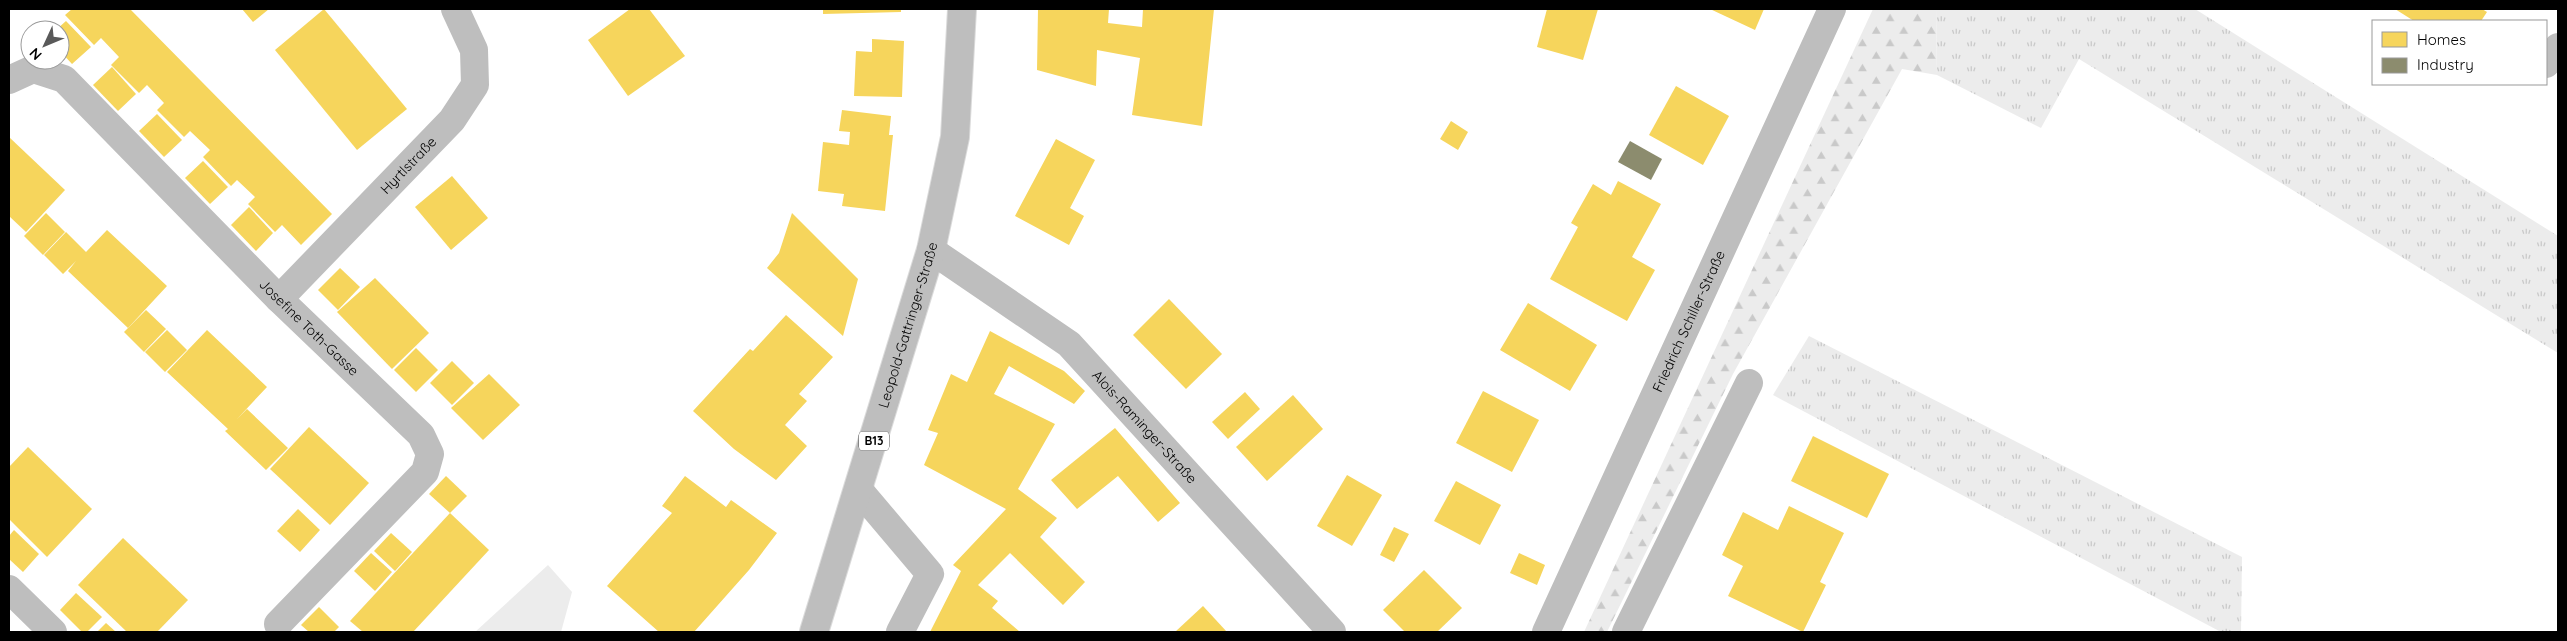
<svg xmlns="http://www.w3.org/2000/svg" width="2567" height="641" font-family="Quicksand,sans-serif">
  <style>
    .grass { fill: url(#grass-tufts) }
    .forest { fill: url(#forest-firs) }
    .park { fill: #ececec }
    .homes { fill: #f6d55c }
    .industry { fill: #8c8c6e }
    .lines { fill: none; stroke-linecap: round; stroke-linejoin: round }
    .major-casing { stroke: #dbdbdb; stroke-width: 30 }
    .minor { stroke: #bebebe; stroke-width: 28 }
    .major { stroke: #bebebe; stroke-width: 28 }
    .labels { text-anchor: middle; stroke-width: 5; stroke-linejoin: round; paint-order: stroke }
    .shield { fill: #fff; stroke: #4c4c4c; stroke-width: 1 }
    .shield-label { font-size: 12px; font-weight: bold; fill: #000 }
    .street-label { font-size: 14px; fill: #000; stroke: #fff }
  </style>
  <defs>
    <pattern id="grass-tufts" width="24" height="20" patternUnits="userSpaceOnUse" patternTransform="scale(1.25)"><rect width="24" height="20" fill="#ececec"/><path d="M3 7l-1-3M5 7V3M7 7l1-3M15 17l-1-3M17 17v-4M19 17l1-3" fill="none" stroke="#c9c9c9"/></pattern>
    <pattern id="forest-firs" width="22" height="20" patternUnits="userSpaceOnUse" patternTransform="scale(1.25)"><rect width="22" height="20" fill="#ececec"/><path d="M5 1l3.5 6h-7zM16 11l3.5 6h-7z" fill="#c9c9c9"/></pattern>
  </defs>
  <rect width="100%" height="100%" fill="#fff"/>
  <g class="grass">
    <path d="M1936,9H2195L2558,236V353L2079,59L2041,128L1937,75Z"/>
    <path d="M1809,336L2242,557L2241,632H2221L1773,395Z"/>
  </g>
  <path class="forest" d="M1873,9H1936L1937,75L1902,69L1733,374L1607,632H1584Z"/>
  <path class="park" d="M548,565L572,592L561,632H475Z"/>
  <g class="homes">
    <path d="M72,9H130L332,214L301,245L282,225L275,232L248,204L255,197L237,180L231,186L203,157L210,150L190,131L184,137L157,110L164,103L147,85L139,93L111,65L119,57L101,38L94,45L65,15Z"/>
    <path d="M242,9H269L253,22Z"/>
    <path d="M324,9L407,109L357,150L275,50Z"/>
    <path d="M630,9H649L685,56L628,96L588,40Z"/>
    <path d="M823,9H901V12L823,14Z"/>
    <path d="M1038,9H1109L1108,23L1142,27L1143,9H1214L1202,126L1132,115L1140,58L1097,50L1096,86L1037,70Z"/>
    <path d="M1547,9H1598L1583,60L1537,47Z"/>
    <path d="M1710,9H1764L1755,30Z"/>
    <path d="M2395,9H2482L2487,12L2481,21H2414Z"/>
    <path d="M66,21L91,47L72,64L60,51V30H56Z"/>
    <path d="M872,39L904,41L902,97L854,96L856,51L872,52Z"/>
    <path d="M112,67L136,94L118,111L93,85Z"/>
    <path d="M1676,86L1729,116L1703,165L1649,135Z"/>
    <path d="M842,110L891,116L889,135H893L885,211L842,206L844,194L818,191L823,142L849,145L850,132L839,131Z"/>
    <path d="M157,114L182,140L164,157L139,131Z"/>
    <path d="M1451,121L1468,132L1458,150L1440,139Z"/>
    <path d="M9,137L65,190L26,232L9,216Z"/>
    <path d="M1056,139L1095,160L1070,208L1084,216L1069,245L1015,216Z"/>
    <path d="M203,161L228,187L210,204L185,178Z"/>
    <path d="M452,176L488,218L451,250L415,207Z"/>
    <path d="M1618,181L1661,204L1632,257L1655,270L1627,321L1550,279L1578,227L1571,223L1593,184L1611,195Z"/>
    <path d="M249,207L273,233L256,251L231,225Z"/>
    <path d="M46,213L65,232L43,255L24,236Z"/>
    <path d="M792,213L858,279L843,336L767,268L779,253Z"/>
    <path d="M107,230L167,286L128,328L68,271L76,261L63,274L44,255L66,232L86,252Z"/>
    <path d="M340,268L360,287L338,310L318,290Z"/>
    <path d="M375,278L429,333L392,369L337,312Z"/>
    <path d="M1169,299L1222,354L1186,389L1133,335Z"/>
    <path d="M1528,303L1597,345L1570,391L1500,350Z"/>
    <path d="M146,310L166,329L144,352L124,332Z"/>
    <path d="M786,315L833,357L799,394L807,401L785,425L807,446L776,480L734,449L693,411L750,349L753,351Z"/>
    <path d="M167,330L187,350L165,372L145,352Z"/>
    <path d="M207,330L267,387L237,419L247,409L288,448L266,470L225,431L228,429L167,372Z"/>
    <path d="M990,331L1064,371L1085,391L1074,404L1009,366L994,394L1055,424L1018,489L1057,518L1040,537L1085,582L1063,605L1010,553L978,585L998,601L992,608L1020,632H930L961,571L953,565L1006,509L924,465L938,433L928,430L951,374L967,382Z"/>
    <path d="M416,348L438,370L416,392L394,370Z"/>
    <path d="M452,361L474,383L452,405L430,383Z"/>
    <path d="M489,374L520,405L483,440L451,408Z"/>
    <path d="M1483,391L1539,420L1512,472L1456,443Z"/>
    <path d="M1245,392L1260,409L1228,439L1212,422Z"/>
    <path d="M1293,395L1323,429L1267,481L1236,447Z"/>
    <path d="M309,427L369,483L330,525L270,469Z"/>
    <path d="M1115,428L1180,503L1158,522L1118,476L1077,509L1051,480Z"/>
    <path d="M1813,436L1889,474L1867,518L1791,481Z"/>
    <path d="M28,447L92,509L47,557L9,519V467Z"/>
    <path d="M1347,475L1382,495L1352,546L1317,526Z"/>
    <path d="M446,476L467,496L450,513L429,494Z"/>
    <path d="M685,476L726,507L731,500L777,533L749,570L694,632H659L607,586L672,513L662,506Z"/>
    <path d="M1456,481L1501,505L1480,545L1434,521Z"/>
    <path d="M1789,506L1844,533L1820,582L1826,585L1803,632L1728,596L1743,566L1722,555L1743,512L1778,530Z"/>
    <path d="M298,509L320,530L300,552L277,531Z"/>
    <path d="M450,513L489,550L413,632H363L350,621Z"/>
    <path d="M1394,527L1409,534L1394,562L1380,555Z"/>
    <path d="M14,530L39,554L23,572L9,559V536Z"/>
    <path d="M391,533L412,552L395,571L374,551Z"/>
    <path d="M123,538L188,600L157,632H127L78,585Z"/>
    <path d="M371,553L392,572L375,591L354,571Z"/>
    <path d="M1519,553L1545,565L1537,585L1510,573Z"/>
    <path d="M1424,570L1462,608L1437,632H1405L1383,610Z"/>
    <path d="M76,593L102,617L87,632H82L60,610Z"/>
    <path d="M1203,606L1227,632H1175Z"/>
    <path d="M319,607L339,627L334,632H309L301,625Z"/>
    <path d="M106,623L116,632H97Z"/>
  </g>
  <path class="industry" d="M1630,141L1662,159L1651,180L1618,162Z"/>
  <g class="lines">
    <g class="major-casing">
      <g id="major">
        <path id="s5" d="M814,632L931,250L955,137L962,9"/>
      </g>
    </g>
    <g class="minor">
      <path d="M2546,64L2558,47"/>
      <path id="s1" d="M9,80L33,69L64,79L279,299L421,435L430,454L425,472L278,624"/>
      <path id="s2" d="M931,250L1069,344L1332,632"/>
      <path id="s3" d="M279,299L452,120L475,85L474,50L455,9"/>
      <path d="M859,490L930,574L900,632"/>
      <path d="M9,589L53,632"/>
      <path id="s4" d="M1546,632L1832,9"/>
      <path d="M1626,632L1749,383"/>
    </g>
    <use href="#major" class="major"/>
  </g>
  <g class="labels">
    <rect class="shield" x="859" y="431.5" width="30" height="19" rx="4"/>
    <g class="shield-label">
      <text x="874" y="445">B13</text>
    </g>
    <g class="street-label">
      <text dy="5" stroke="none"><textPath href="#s3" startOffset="186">Hyrtlstraße</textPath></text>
      <text dy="5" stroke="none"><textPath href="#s4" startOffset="342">Friedrich Schiller-Straße</textPath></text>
      <text dy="5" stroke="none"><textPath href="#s5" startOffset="321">Leopold-Gattringer-Straße</textPath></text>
      <text dy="5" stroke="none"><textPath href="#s1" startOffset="408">Josefine Toth-Gasse</textPath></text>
      <text dy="5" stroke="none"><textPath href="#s2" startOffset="279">Alois-Raminger-Straße</textPath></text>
    </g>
  </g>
  <rect width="2567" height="641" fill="none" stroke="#000000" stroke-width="20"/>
  <rect x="2372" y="20" width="175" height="65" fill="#ffffff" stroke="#999999"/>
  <rect x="2382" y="32" width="25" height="15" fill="#f6d55c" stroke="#999999"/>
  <text x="2417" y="45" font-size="15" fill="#000000">Homes</text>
  <rect x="2382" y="58" width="25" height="15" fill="#8c8c6e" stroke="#999999"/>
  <text x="2417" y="70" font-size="15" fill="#000000">Industry</text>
  <g transform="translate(45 45) rotate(226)"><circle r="24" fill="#ffffff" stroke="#999999"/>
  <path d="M0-4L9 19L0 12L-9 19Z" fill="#595959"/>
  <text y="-8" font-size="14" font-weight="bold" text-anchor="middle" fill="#000000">N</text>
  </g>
</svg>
